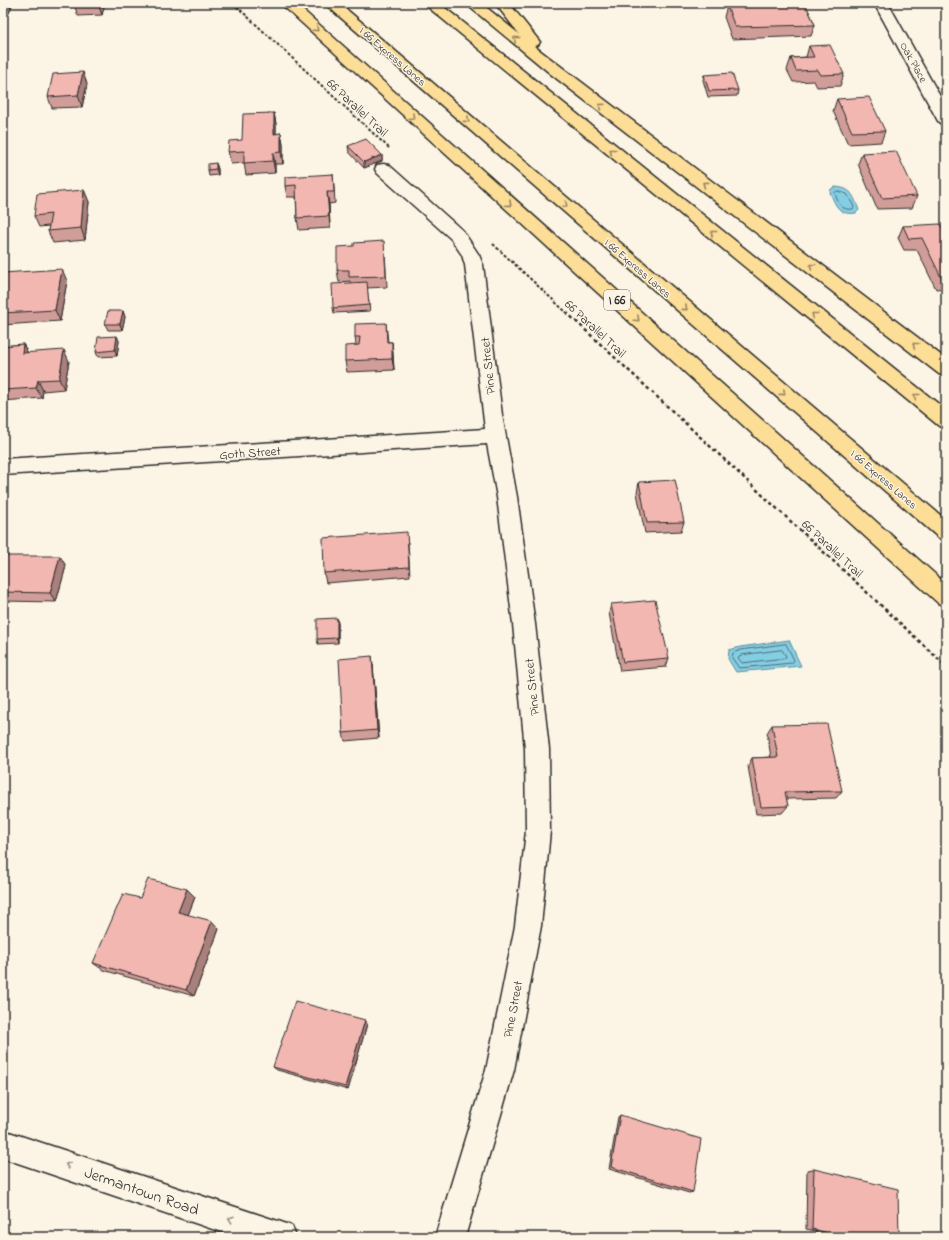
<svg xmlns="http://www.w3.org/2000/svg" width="949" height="1240" font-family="'Indie Flower',sans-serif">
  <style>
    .water { fill: #84cee4; stroke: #608d9a }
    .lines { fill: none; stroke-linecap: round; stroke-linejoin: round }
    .shore { stroke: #4f6c75; stroke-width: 1 }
    .street-casing { stroke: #2b2b2b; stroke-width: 3 }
    .secondary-casing { stroke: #2b2b2b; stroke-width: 3 }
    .highway-casing { stroke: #2b2b2b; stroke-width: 3 }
    .path-far1 { stroke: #2b2b2b; stroke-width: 2; stroke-dasharray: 3 2; stroke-linecap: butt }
    .path { stroke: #2b2b2b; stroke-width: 2.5; stroke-dasharray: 3.5 3; stroke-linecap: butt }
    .street { fill: #fcf5e5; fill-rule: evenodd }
    .secondary { fill: #fcf5e5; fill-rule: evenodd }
    .highway { fill: #fdde96; fill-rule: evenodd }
    .wall { fill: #d19d98; stroke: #2b2b2b }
    .shaded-wall { fill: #aa807c; stroke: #2b2b2b }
    .building { fill: #f3b7b1; stroke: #2b2b2b }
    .oneway { stroke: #948460 }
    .oneway2 { stroke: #949088 }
    .labels { text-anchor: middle; stroke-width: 3; stroke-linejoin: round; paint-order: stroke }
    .far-street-label { font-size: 11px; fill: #2b2b2b; stroke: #fcf5e5 }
    .shield { fill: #fcf5e5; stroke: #6a6863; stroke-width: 1 }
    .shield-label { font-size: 12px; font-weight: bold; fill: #2b2b2b }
    .street-label { font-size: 13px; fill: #2b2b2b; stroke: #fcf5e5 }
    .near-street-label { font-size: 16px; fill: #2b2b2b; stroke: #fcf5e5 }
  </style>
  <rect width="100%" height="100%" fill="#fcf5e5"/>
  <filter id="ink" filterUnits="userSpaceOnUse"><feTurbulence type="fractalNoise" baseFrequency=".025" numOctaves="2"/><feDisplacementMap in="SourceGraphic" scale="8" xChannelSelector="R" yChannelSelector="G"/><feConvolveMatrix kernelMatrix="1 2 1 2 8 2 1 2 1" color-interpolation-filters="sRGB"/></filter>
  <g filter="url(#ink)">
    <g class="water">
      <path d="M835,187C852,188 853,195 859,210L856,213C839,216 835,205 830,192L831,189Z"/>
      <path d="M789,640L801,666L736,672L728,659L729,650L740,647Z"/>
    </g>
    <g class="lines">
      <g class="shore">
        <path d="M837,191L847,194L854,207L853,209C841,211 838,203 835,193Z"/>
        <path d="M786,644L794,660L792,663L739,668L732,658L733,653L741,650Z"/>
        <path d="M782,650L786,656L785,658L742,663L738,658L742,655Z"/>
      </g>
      <g class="street-casing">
        <g id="street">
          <path d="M3,3H12L8,13L3,14Z"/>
          <path d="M874,3H888L946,107V126L941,124L938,121Z"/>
          <path d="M383,164L389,165L463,231L479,255L483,265L502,415L517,497L535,624L549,749L550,831L541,926L514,1070L465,1237H435L486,1070L515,926L526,831L525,749L513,624L497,497L487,444L3,475V459L485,429L465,265L462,255L451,239L377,173L375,169L377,165Z"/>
        </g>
      </g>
      <g class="secondary-casing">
        <path id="secondary" d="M3,1130L281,1222L292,1226L296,1237H236L3,1158Z"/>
      </g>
      <g class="highway-casing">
        <g id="highway">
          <path d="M280,3H295L946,584V606L938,603Z"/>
          <path d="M324,3H339L946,520V540L939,538Z"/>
          <path d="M423,3H439L946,410V428L939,426Z"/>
          <path d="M465,3H481L519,34L495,3H509L540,42L538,45L534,46L946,359V376L939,374L552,75Z"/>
        </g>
      </g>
      <g class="path-far1">
        <path d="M233,3L389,148"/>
        <path d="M493,244L567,313"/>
      </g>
      <path class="path" d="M566,312L946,666"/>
      <use href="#street" class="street"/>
      <use href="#secondary" class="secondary"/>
      <use href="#highway" class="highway"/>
    </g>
    <g class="wall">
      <path d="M74,3H105L102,15L78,16L74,4Z"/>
      <path d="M603,3H619L603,4Z"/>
      <path d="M745,3H805L815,25L811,36L732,39L724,17L727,6L745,5Z"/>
      <path d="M809,46L844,74L840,86L817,87L814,81L793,82L787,70L791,58L806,57Z"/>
      <path d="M704,75L738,90L737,96L708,97L703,80Z"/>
      <path d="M87,84L82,107L52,108L48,97Z"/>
      <path d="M837,99L885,131L881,142L848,144L833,111Z"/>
      <path d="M274,113L276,124V134L281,133L283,145V164H275V173L246,175L244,163L231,164L228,152Z"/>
      <path d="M348,146L382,155V161L364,168L349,152Z"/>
      <path d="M862,153L917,196L912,208L877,209L858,164Z"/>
      <path d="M216,163L218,169V175L209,176L208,170Z"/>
      <path d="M333,174L334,186L335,203L329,204L330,228L299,230L297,218L296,197H287L285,186Z"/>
      <path d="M84,190L89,202L85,240L53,243L48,231L49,226L39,227L34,216Z"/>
      <path d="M903,226L946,235V288L936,289L917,250H904L898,238Z"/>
      <path d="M385,252L387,287L367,288L370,311L334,313L333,308L350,283V281L339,282L337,270Z"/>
      <path d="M3,274L67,281L60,321L3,325Z"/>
      <path d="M123,311L125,317L122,330H108L105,324Z"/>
      <path d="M386,323L388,342H392L394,370L347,372L345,361L356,345L355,337Z"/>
      <path d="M117,336L119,341L117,356L98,357L96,352Z"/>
      <path d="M23,344L28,353L69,361L64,389L43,391L42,398L3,401V346Z"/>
      <path d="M639,482L684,522L681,531L645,533L637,493Z"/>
      <path d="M408,542L410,576L326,583L324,573Z"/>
      <path d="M3,556L66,566L56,602L3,601Z"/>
      <path d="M611,604L669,658L666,667L620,671L609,613Z"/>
      <path d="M338,623V643L318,644L317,639Z"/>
      <path d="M373,665L379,738L345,741L343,733Z"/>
      <path d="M772,725L842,791L836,798L786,799L788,806L782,813L756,814L748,766L752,758L771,757L767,733Z"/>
      <path d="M195,897L188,915L219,929L194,996L103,970L93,963L140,898Z"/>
      <path d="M365,1020L367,1024L348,1090L277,1070L273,1067Z"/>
      <path d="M620,1115L693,1192L689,1193L609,1169L618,1117Z"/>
      <path d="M814,1169L899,1237H840L806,1229L807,1170Z"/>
    </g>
    <g class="shaded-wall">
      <path d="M98,3H105L102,15L98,4Z"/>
      <path d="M83,72L87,84L82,107L78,95Z"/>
      <path d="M274,113L276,124V146L274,134Z"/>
      <path d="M281,133L283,145V164L281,152Z"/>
      <path d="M273,153L275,164V173L273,161Z"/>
      <path d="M382,155V161L364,168V162Z"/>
      <path d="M216,163L218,169V175L216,169Z"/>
      <path d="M84,190L89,202L85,240L81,228Z"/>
      <path d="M327,192L329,204L330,228Z"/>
      <path d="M62,269L67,281L60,321L55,310Z"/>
      <path d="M123,311L125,317L122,330L120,324Z"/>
      <path d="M117,336L119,341L117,356L115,350Z"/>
      <path d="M392,342L393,353L394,370L392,359Z"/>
      <path d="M23,344L29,356L22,353Z"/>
      <path d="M64,350L69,361L64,389L59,379Z"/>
      <path d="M38,380L43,391L42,398L36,388Z"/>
      <path d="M60,556L66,566L56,602L50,593Z"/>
      <path d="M337,618L338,623V643L337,638Z"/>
      <path d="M372,656L373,665L379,738L377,730Z"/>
      <path d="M187,889L195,897L186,920L178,912Z"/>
      <path d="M212,921L219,929L194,996L186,990Z"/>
      <path d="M365,1020L367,1024L348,1090L345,1087Z"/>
    </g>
    <g class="building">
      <rect x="74" y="3" width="24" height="1"/>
      <path d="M752,3H805L815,25L735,27L727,6L752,5Z"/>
      <path d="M830,45L844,74L821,75L818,70L796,71L791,58L814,57L809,46Z"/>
      <path d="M83,72L78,95L48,97L53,74Z"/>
      <path d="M732,73L738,90L709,91L704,75Z"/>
      <path d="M869,97L885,131L852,132L837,99Z"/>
      <path d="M274,113V134L281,133V152L273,153V161L244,163V151L228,152L229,141L242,140L243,114Z"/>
      <path d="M366,139L382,155L364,162L348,146Z"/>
      <path d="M896,151L917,196L882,198L862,153Z"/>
      <path d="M216,163V169L208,170V164Z"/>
      <path d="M333,174L334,192H327L329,216L297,218L296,185L285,186V177Z"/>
      <path d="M84,190L81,228L48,231L51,214L34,216L37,194Z"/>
      <path d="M940,224L946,235V277H941L922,238L909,239L903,226Z"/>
      <path d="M384,241L386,276L349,277V270H337V247L354,246V243Z"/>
      <path d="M62,269L55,310L3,313V273Z"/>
      <path d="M367,282L369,305L333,308L332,284Z"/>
      <path d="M108,311H123L120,324H105Z"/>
      <path d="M386,323L387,342H392V359L345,361V346L359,345L360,337H355V324Z"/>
      <path d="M117,336L115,350L96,352L98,337Z"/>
      <path d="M23,344L22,353L64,350L59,379L38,380L36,388L3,390V346Z"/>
      <path d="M675,480L684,522L647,523L639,482Z"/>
      <path d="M407,532L409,567L324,573L323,538Z"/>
      <path d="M3,556H60L50,593L3,592Z"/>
      <path d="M655,600L669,658L623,662L611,604Z"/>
      <path d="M337,618V638L317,639V619Z"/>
      <path d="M372,656L377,730L343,733L339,659Z"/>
      <path d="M827,724L842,791L785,792L788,806L761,807L752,758L778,757L772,725Z"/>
      <path d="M148,879L187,889L178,912L212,921L186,990L93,963L123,894L140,898Z"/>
      <path d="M295,1001L365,1020L345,1087L273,1067Z"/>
      <path d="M620,1115L701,1139L693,1192L611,1167Z"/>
      <path d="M814,1169L898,1189L899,1237H846L812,1229Z"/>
    </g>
    <defs><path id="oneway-chevron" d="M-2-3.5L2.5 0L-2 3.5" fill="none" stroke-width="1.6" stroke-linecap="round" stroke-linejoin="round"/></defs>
    <g class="oneway">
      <use href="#oneway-chevron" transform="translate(316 29) rotate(42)"/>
      <use href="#oneway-chevron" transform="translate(516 39) rotate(-141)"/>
      <use href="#oneway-chevron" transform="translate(601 106) rotate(-143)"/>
      <use href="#oneway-chevron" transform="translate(412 117) rotate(42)"/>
      <use href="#oneway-chevron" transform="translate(467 120) rotate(41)"/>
      <use href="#oneway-chevron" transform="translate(612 151) rotate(-141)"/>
      <use href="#oneway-chevron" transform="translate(705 184) rotate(-143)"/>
      <use href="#oneway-chevron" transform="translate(509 204) rotate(42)"/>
      <use href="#oneway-chevron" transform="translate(565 205) rotate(41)"/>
      <use href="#oneway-chevron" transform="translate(713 233) rotate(-141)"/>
      <use href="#oneway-chevron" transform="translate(812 266) rotate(-142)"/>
      <use href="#oneway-chevron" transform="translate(685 308) rotate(41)"/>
      <use href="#oneway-chevron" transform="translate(814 315) rotate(-141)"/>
      <use href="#oneway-chevron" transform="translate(637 319) rotate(42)"/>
      <use href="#oneway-chevron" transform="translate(915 345) rotate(-142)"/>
      <use href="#oneway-chevron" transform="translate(783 393) rotate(41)"/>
      <use href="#oneway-chevron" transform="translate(916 396) rotate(-141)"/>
    </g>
    <g class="oneway2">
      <use href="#oneway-chevron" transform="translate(68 1165) rotate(-162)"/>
      <use href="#oneway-chevron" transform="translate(231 1219) rotate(-161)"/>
    </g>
  </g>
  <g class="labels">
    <g class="far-street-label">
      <text transform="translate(393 56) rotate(41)" y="4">I 66 Express Lanes</text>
      <text transform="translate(914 62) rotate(61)" y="4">Oak Place</text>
      <text transform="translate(638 268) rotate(41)" y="4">I 66 Express Lanes</text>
      <text transform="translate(884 479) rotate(41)" y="4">I 66 Express Lanes</text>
    </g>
    <rect class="shield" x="604" y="290" width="26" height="20" rx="3"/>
    <g class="shield-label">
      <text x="617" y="304">I 66</text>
    </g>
    <g class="street-label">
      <text transform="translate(358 107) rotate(43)" y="5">66 Parallel Trail</text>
      <text transform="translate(596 328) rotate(43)" y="5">66 Parallel Trail</text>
      <text transform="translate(487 366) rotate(-96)" y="5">Pine Street</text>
      <text transform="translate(250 452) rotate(-4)" y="5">Goth Street</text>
      <text transform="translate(833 548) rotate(43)" y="5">66 Parallel Trail</text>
      <text transform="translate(531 687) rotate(-96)" y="5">Pine Street</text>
      <text transform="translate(512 1009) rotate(-79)" y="5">Pine Street</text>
    </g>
    <g class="near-street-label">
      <text transform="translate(142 1190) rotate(19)" y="6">Jermantown Road</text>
    </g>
  </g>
  <rect width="949" height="1240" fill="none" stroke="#fcf5e5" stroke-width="16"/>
  <rect x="8" y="8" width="933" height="1224" fill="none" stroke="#2b2b2b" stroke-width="1.5" filter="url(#ink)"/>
</svg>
